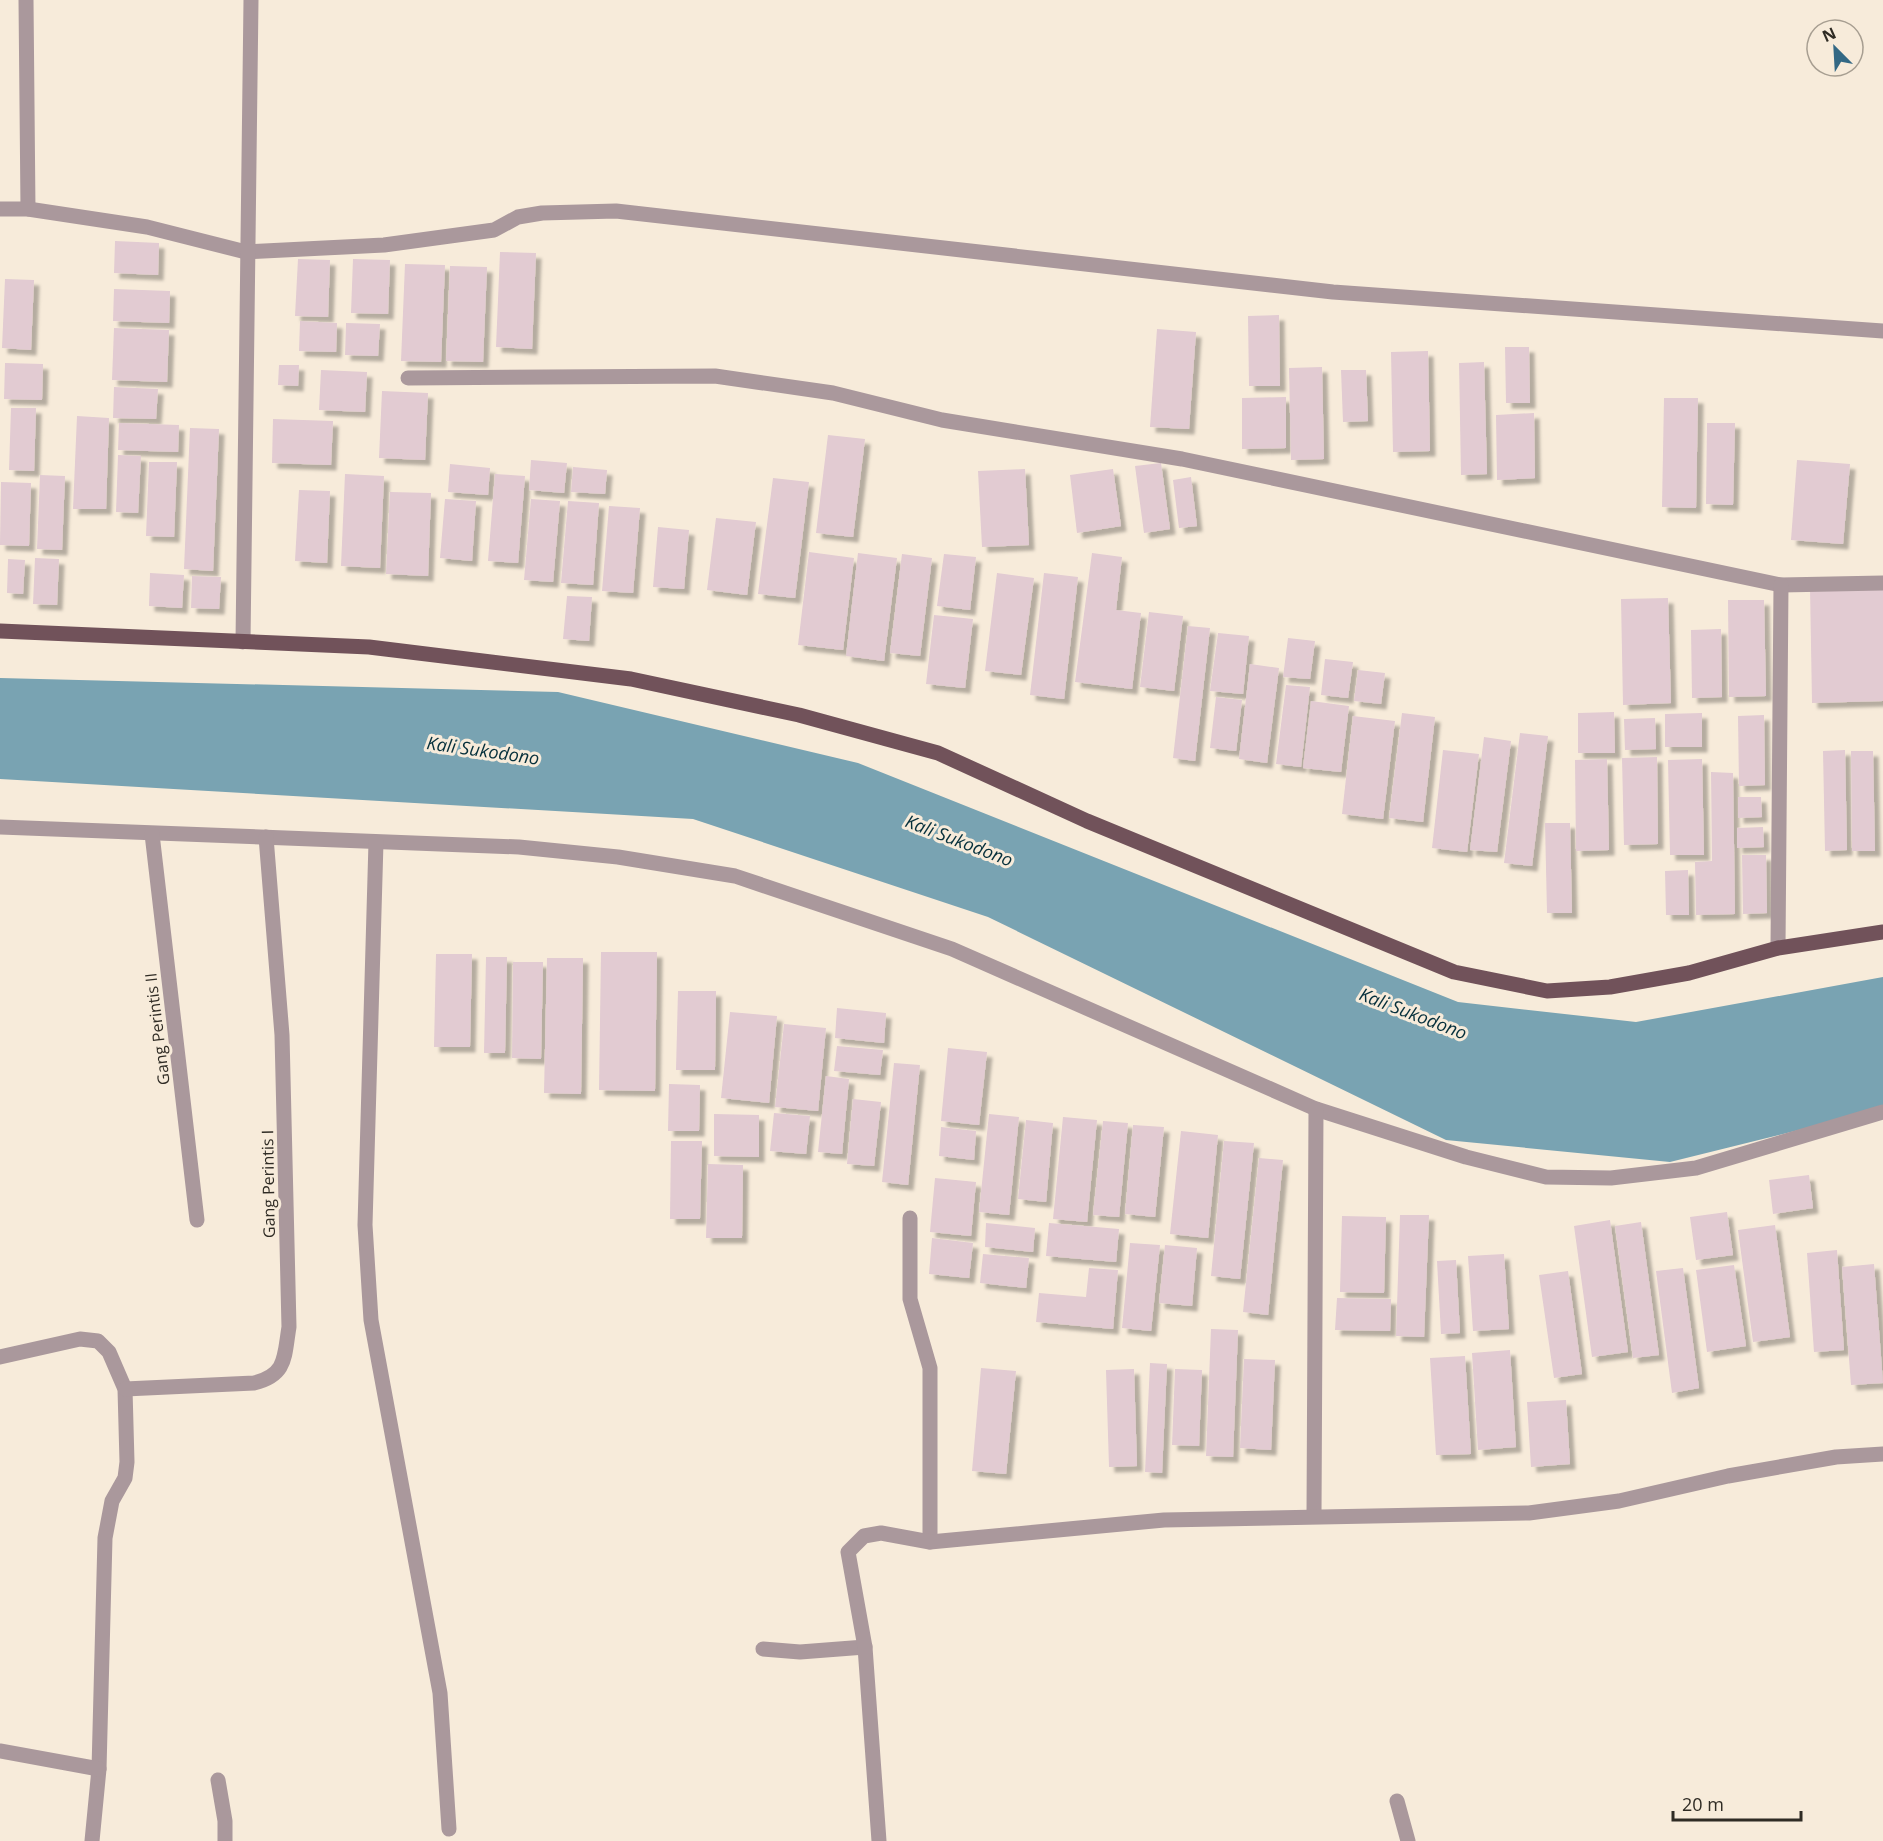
<svg xmlns="http://www.w3.org/2000/svg" width="1883" height="1841" font-family="'Open Sans',sans-serif">
  <style>
    .water { fill: #79a3b2 }
    .building { fill: #e2cbd2; filter: url(#shadow) }
    .lines { fill: none; stroke-linecap: round; stroke-linejoin: round }
    .minor { stroke: #aa989c; stroke-width: 15 }
    .major { stroke: #71525a; stroke-width: 15 }
    .labels { text-anchor: middle; stroke-width: 6; stroke-linejoin: round; paint-order: stroke }
    .street-label { font-size: 16px; fill: #2f2b24; stroke: #f7ebda }
    .water-label { font-size: 18px; font-style: italic; fill: #052f3b; stroke: #f7ebda }
  </style>
  <defs>
    <filter id="shadow"><feDropShadow dx="5.5" dy="5.5" stdDeviation="1.5" flood-color="#0004"/></filter>
  </defs>
  <rect width="100%" height="100%" fill="#f7ebda"/>
  <path class="water" d="M0,678L558,692L858,763L1458,1002L1636,1022L1883,977V1109L1670,1162L1446,1140L988,917L693,819L0,779Z"/>
  <g class="building">
    <path d="M115,241L159,243L158,275L114,273Z"/>
    <path d="M500,252L536,253L532,349L496,347Z"/>
    <path d="M298,259L330,260L328,317L295,316Z"/>
    <path d="M353,259L390,260L388,314L351,313Z"/>
    <path d="M405,264L445,265L441,362L401,361Z"/>
    <path d="M450,266L487,267L483,362L446,361Z"/>
    <path d="M5,279L34,280L31,350L2,348Z"/>
    <path d="M114,289L170,291L169,323L113,321Z"/>
    <path d="M1279,315L1280,386H1249L1248,316Z"/>
    <path d="M300,321L337,323L336,352L299,351Z"/>
    <path d="M346,323L380,324L378,356L345,355Z"/>
    <path d="M114,328L169,330L167,382L112,380Z"/>
    <path d="M1157,329L1196,332L1189,429L1150,427Z"/>
    <path d="M1505,347H1529L1530,403H1506Z"/>
    <path d="M1428,351L1430,451L1393,452L1391,352Z"/>
    <path d="M1484,362L1487,474L1461,475L1459,363Z"/>
    <path d="M5,363L43,364L42,400L4,399Z"/>
    <path d="M279,365H299L298,386L278,385Z"/>
    <path d="M1322,367L1324,459L1291,460L1289,368Z"/>
    <path d="M321,370L367,372L365,412L319,410Z"/>
    <path d="M1341,370H1366L1368,421L1343,422Z"/>
    <path d="M114,387L158,389L156,419L113,418Z"/>
    <path d="M382,391L428,393L425,460L379,458Z"/>
    <path d="M1286,397V448L1242,449V398Z"/>
    <path d="M1664,398H1698L1696,508L1662,507Z"/>
    <path d="M11,408H36L34,471L9,470Z"/>
    <path d="M1534,413L1535,478L1497,480L1496,415Z"/>
    <path d="M77,416L109,418L106,509H73Z"/>
    <path d="M273,419L333,421L331,465L272,463Z"/>
    <path d="M119,423L179,425L178,452L118,450Z"/>
    <path d="M1707,423H1735L1733,505L1706,504Z"/>
    <path d="M190,428L219,429L213,571L184,569Z"/>
    <path d="M828,435L865,439L853,537L816,533Z"/>
    <path d="M118,455L141,456L138,513L116,512Z"/>
    <path d="M531,460L567,463L564,493L529,490Z"/>
    <path d="M1797,460L1850,464L1843,544L1791,540Z"/>
    <path d="M149,462H177L174,537L146,536Z"/>
    <path d="M1161,463L1170,529L1144,533L1135,466Z"/>
    <path d="M450,464L490,468L488,495L448,492Z"/>
    <path d="M573,467L607,470L605,494L571,492Z"/>
    <path d="M1025,469L1029,545L982,547L978,471Z"/>
    <path d="M1113,469L1121,526L1077,533L1070,475Z"/>
    <path d="M345,474L384,476L380,568L341,566Z"/>
    <path d="M495,474L525,476L518,563L488,561Z"/>
    <path d="M40,475L65,476L62,550L37,549Z"/>
    <path d="M1191,477L1197,526L1179,528L1173,480Z"/>
    <path d="M773,478L809,482L795,598L758,594Z"/>
    <path d="M1,482L31,483L29,546L0,545Z"/>
    <path d="M299,490L330,491L327,563L295,561Z"/>
    <path d="M390,492L431,493L428,576L386,574Z"/>
    <path d="M445,499L476,501L472,561L440,558Z"/>
    <path d="M531,499L560,501L553,582L524,580Z"/>
    <path d="M568,501L599,503L593,585L561,583Z"/>
    <path d="M609,506L640,508L633,593L602,591Z"/>
    <path d="M716,518L756,522L747,595L707,590Z"/>
    <path d="M658,527L689,530L684,589L653,587Z"/>
    <path d="M809,552L854,558L843,650L798,645Z"/>
    <path d="M858,553L897,558L884,661L846,656Z"/>
    <path d="M1092,553L1122,557L1116,610L1141,613L1132,689L1075,682Z"/>
    <path d="M902,554L932,558L920,656L890,653Z"/>
    <path d="M944,554L976,557L970,610L937,606Z"/>
    <path d="M35,558L59,559L57,605L33,604Z"/>
    <path d="M8,559L25,560L23,594L7,593Z"/>
    <path d="M150,573L184,575L182,608L149,606Z"/>
    <path d="M997,573L1034,578L1021,675L985,671Z"/>
    <path d="M1044,573L1078,577L1064,699L1030,695Z"/>
    <path d="M192,576L221,577L219,609L191,608Z"/>
    <path d="M1883,585V701L1812,703L1810,587Z"/>
    <path d="M567,596L592,597L589,641L563,639Z"/>
    <path d="M1668,598L1671,703L1623,705L1621,599Z"/>
    <path d="M1728,600H1764L1766,696L1729,697Z"/>
    <path d="M1149,612L1183,616L1174,691L1140,687Z"/>
    <path d="M934,615L973,619L965,688L926,684Z"/>
    <path d="M1188,626L1210,628L1195,761L1173,758Z"/>
    <path d="M1721,629L1722,697L1692,698L1691,630Z"/>
    <path d="M1218,633L1249,636L1243,694L1210,691Z"/>
    <path d="M1288,638L1315,641L1310,679L1283,677Z"/>
    <path d="M1325,659L1353,662L1348,698L1321,695Z"/>
    <path d="M1250,664L1279,668L1267,763L1239,759Z"/>
    <path d="M1358,670L1385,673L1381,704L1354,701Z"/>
    <path d="M1286,685L1310,687L1301,767L1276,764Z"/>
    <path d="M1216,697L1242,700L1236,751L1210,748Z"/>
    <path d="M1311,701L1349,706L1341,772L1303,768Z"/>
    <path d="M1614,712L1615,753H1578V713Z"/>
    <path d="M1402,713L1435,717L1423,822L1389,818Z"/>
    <path d="M1702,713V747H1665V714Z"/>
    <path d="M1764,715L1765,785L1739,786L1738,716Z"/>
    <path d="M1353,716L1395,721L1383,819L1342,814Z"/>
    <path d="M1655,718L1656,749L1625,750L1624,719Z"/>
    <path d="M1520,733L1548,736L1532,866L1504,863Z"/>
    <path d="M1484,737L1511,741L1497,852L1470,850Z"/>
    <path d="M1443,750L1479,754L1467,852L1432,848Z"/>
    <path d="M1845,750L1847,850L1825,851L1823,751Z"/>
    <path d="M1851,751H1873L1875,851H1852Z"/>
    <path d="M1657,757L1658,844L1624,845L1622,758Z"/>
    <path d="M1607,759L1609,850L1576,851L1575,760Z"/>
    <path d="M1702,759L1704,855H1670L1668,760Z"/>
    <path d="M1711,772L1733,773L1735,914L1696,915L1695,862L1712,861Z"/>
    <path d="M1738,797H1761L1762,817L1738,818Z"/>
    <path d="M1545,823H1570L1572,913H1547Z"/>
    <path d="M1763,827L1764,847L1737,848V828Z"/>
    <path d="M1742,855H1766L1767,913L1743,914Z"/>
    <path d="M1688,870L1689,915H1666L1665,871Z"/>
    <path d="M601,952H657L655,1091L599,1090Z"/>
    <path d="M436,954H472L470,1047H434Z"/>
    <path d="M486,957H507L505,1053H484Z"/>
    <path d="M547,958H583L581,1094L544,1093Z"/>
    <path d="M513,962H543L541,1059L512,1058Z"/>
    <path d="M678,991H716L715,1070H676Z"/>
    <path d="M837,1008L886,1013L884,1043L835,1038Z"/>
    <path d="M730,1012L777,1016L769,1103L721,1098Z"/>
    <path d="M784,1024L826,1028L818,1111L775,1107Z"/>
    <path d="M837,1046L883,1050L880,1075L834,1071Z"/>
    <path d="M948,1048L987,1052L979,1125L941,1121Z"/>
    <path d="M894,1063L920,1065L908,1185L882,1182Z"/>
    <path d="M826,1076L849,1079L842,1154L818,1152Z"/>
    <path d="M669,1084L700,1085L699,1131H668Z"/>
    <path d="M853,1099L881,1102L874,1166L847,1164Z"/>
    <path d="M774,1113L810,1116L806,1154L770,1151Z"/>
    <path d="M714,1114L759,1115V1157L714,1156Z"/>
    <path d="M989,1114L1019,1117L1009,1215L979,1212Z"/>
    <path d="M1063,1117L1097,1120L1087,1222L1053,1219Z"/>
    <path d="M1026,1120L1053,1123L1046,1202L1018,1199Z"/>
    <path d="M1103,1121L1128,1123L1119,1217L1093,1215Z"/>
    <path d="M1133,1125L1164,1127L1155,1217L1125,1214Z"/>
    <path d="M941,1127L976,1131L974,1160L939,1156Z"/>
    <path d="M1181,1131L1218,1135L1208,1238L1170,1234Z"/>
    <path d="M671,1141H702L700,1219H670Z"/>
    <path d="M1224,1141L1254,1143L1240,1279L1211,1276Z"/>
    <path d="M1259,1158L1283,1160L1268,1315L1243,1312Z"/>
    <path d="M708,1164L743,1165L742,1238H706Z"/>
    <path d="M1809,1175L1813,1208L1773,1214L1769,1180Z"/>
    <path d="M935,1178L976,1182L971,1236L930,1232Z"/>
    <path d="M1727,1212L1733,1255L1696,1260L1690,1217Z"/>
    <path d="M1400,1215H1429L1424,1337L1396,1336Z"/>
    <path d="M1342,1216L1386,1217L1384,1293L1340,1292Z"/>
    <path d="M1610,1220L1628,1352L1592,1357L1574,1226Z"/>
    <path d="M1641,1222L1659,1355L1633,1358L1615,1226Z"/>
    <path d="M986,1223L1035,1228L1033,1252L985,1247Z"/>
    <path d="M1049,1223L1119,1229L1116,1262L1046,1256Z"/>
    <path d="M1775,1225L1790,1337L1753,1342L1738,1230Z"/>
    <path d="M932,1238L973,1243L969,1278L929,1274Z"/>
    <path d="M1130,1243L1160,1245L1151,1331L1122,1328Z"/>
    <path d="M1165,1245L1197,1248L1192,1306L1159,1303Z"/>
    <path d="M1837,1250L1844,1350L1814,1352L1807,1253Z"/>
    <path d="M983,1254L1029,1258L1026,1288L980,1283Z"/>
    <path d="M1504,1254L1509,1329L1473,1331L1468,1256Z"/>
    <path d="M1456,1260L1460,1333L1441,1334L1437,1261Z"/>
    <path d="M1874,1264L1883,1383L1851,1385L1842,1267Z"/>
    <path d="M1734,1265L1746,1346L1707,1352L1696,1270Z"/>
    <path d="M1089,1268L1118,1270L1113,1329L1036,1322L1039,1293L1086,1297Z"/>
    <path d="M1683,1268L1699,1388L1672,1393L1656,1271Z"/>
    <path d="M1568,1271L1582,1374L1554,1378L1539,1275Z"/>
    <path d="M1337,1298L1391,1299L1390,1331L1335,1330Z"/>
    <path d="M1211,1329L1238,1330L1233,1457L1206,1456Z"/>
    <path d="M1510,1350L1516,1447L1478,1450L1472,1353Z"/>
    <path d="M1465,1356L1471,1454L1436,1455L1430,1358Z"/>
    <path d="M1244,1359L1275,1360L1271,1450L1240,1448Z"/>
    <path d="M1150,1363L1167,1364L1162,1473L1145,1472Z"/>
    <path d="M981,1368L1016,1371L1006,1474L972,1471Z"/>
    <path d="M1134,1369L1137,1466L1109,1467L1106,1370Z"/>
    <path d="M1175,1369L1202,1370L1199,1446L1172,1445Z"/>
    <path d="M1566,1400L1570,1464L1531,1467L1527,1402Z"/>
  </g>
  <g class="lines">
    <g class="minor">
      <path d="M26,0L28,209"/>
      <path d="M0,209H28L147,227L246,252L384,245L494,230L518,217L542,213L616,211L1333,292L1883,331"/>
      <path d="M408,378L715,376L833,393L942,420L1182,459L1781,585L1883,583"/>
      <path d="M243,642L251,0"/>
      <path d="M0,827L519,847L618,857L735,876L952,949L1316,1109L1466,1157L1546,1177L1611,1178L1696,1168L1883,1112"/>
      <path d="M152,834L197,1220"/>
      <path d="M376,842L365,1225L371,1320L440,1693L449,1829"/>
      <path d="M1778,948L1781,585"/>
      <path d="M910,1218V1299L930,1368V1542"/>
      <path d="M0,1357L80,1339L98,1341L109,1352L125,1389L127,1462L125,1478L112,1501L105,1538L99,1769L92,1841"/>
      <path d="M125,1389L254,1383C287,1375 284,1357 289,1327L282,1035L266,837"/>
      <path d="M1314,1516L1316,1109"/>
      <path d="M763,1649L800,1652L865,1647"/>
      <path d="M0,1751L99,1769"/>
      <path d="M218,1780L225,1821V1841"/>
      <path d="M1397,1801L1408,1841"/>
      <path d="M879,1841L865,1647L848,1552L864,1536L881,1533L930,1542L1164,1520L1529,1513L1619,1501L1728,1476L1836,1457L1883,1454"/>
    </g>
    <path class="major" d="M0,631L369,647L631,679L799,715L938,753L1087,821L1454,972L1547,991L1610,987L1689,973L1778,948L1883,932"/>
  </g>
  <g class="labels">
    <g class="street-label">
      <text transform="translate(157 1029) rotate(-97)" y="6">Gang Perintis II</text>
      <text transform="translate(268 1184) rotate(-91)" y="6">Gang Perintis I</text>
    </g>
    <g class="water-label">
      <text transform="translate(483 751) rotate(8)" y="6">Kali Sukodono</text>
      <text transform="translate(959 841) rotate(21)" y="6">Kali Sukodono</text>
      <text transform="translate(1413 1014) rotate(21)" y="6">Kali Sukodono</text>
    </g>
  </g>
  <g transform="translate(1835 48) rotate(336)"><circle r="28" fill="#f7ebda" stroke="#a79e91" stroke-width="1.5"/>
  <path d="M0-4.5L10 22L0 15L-10 22Z" fill="#336884"/>
  <text y="-9" font-size="16" font-weight="bold" text-anchor="middle" fill="#2f2b24">N</text>
  </g>
  <path d="M1673 1811v9h128v-9" fill="none" stroke="#2f2b24" stroke-width="3"/>
  <text x="1682" y="1811" font-size="18" fill="#2f2b24" stroke="#f7ebda" stroke-width="4.5" paint-order="stroke">20 m</text>
</svg>
